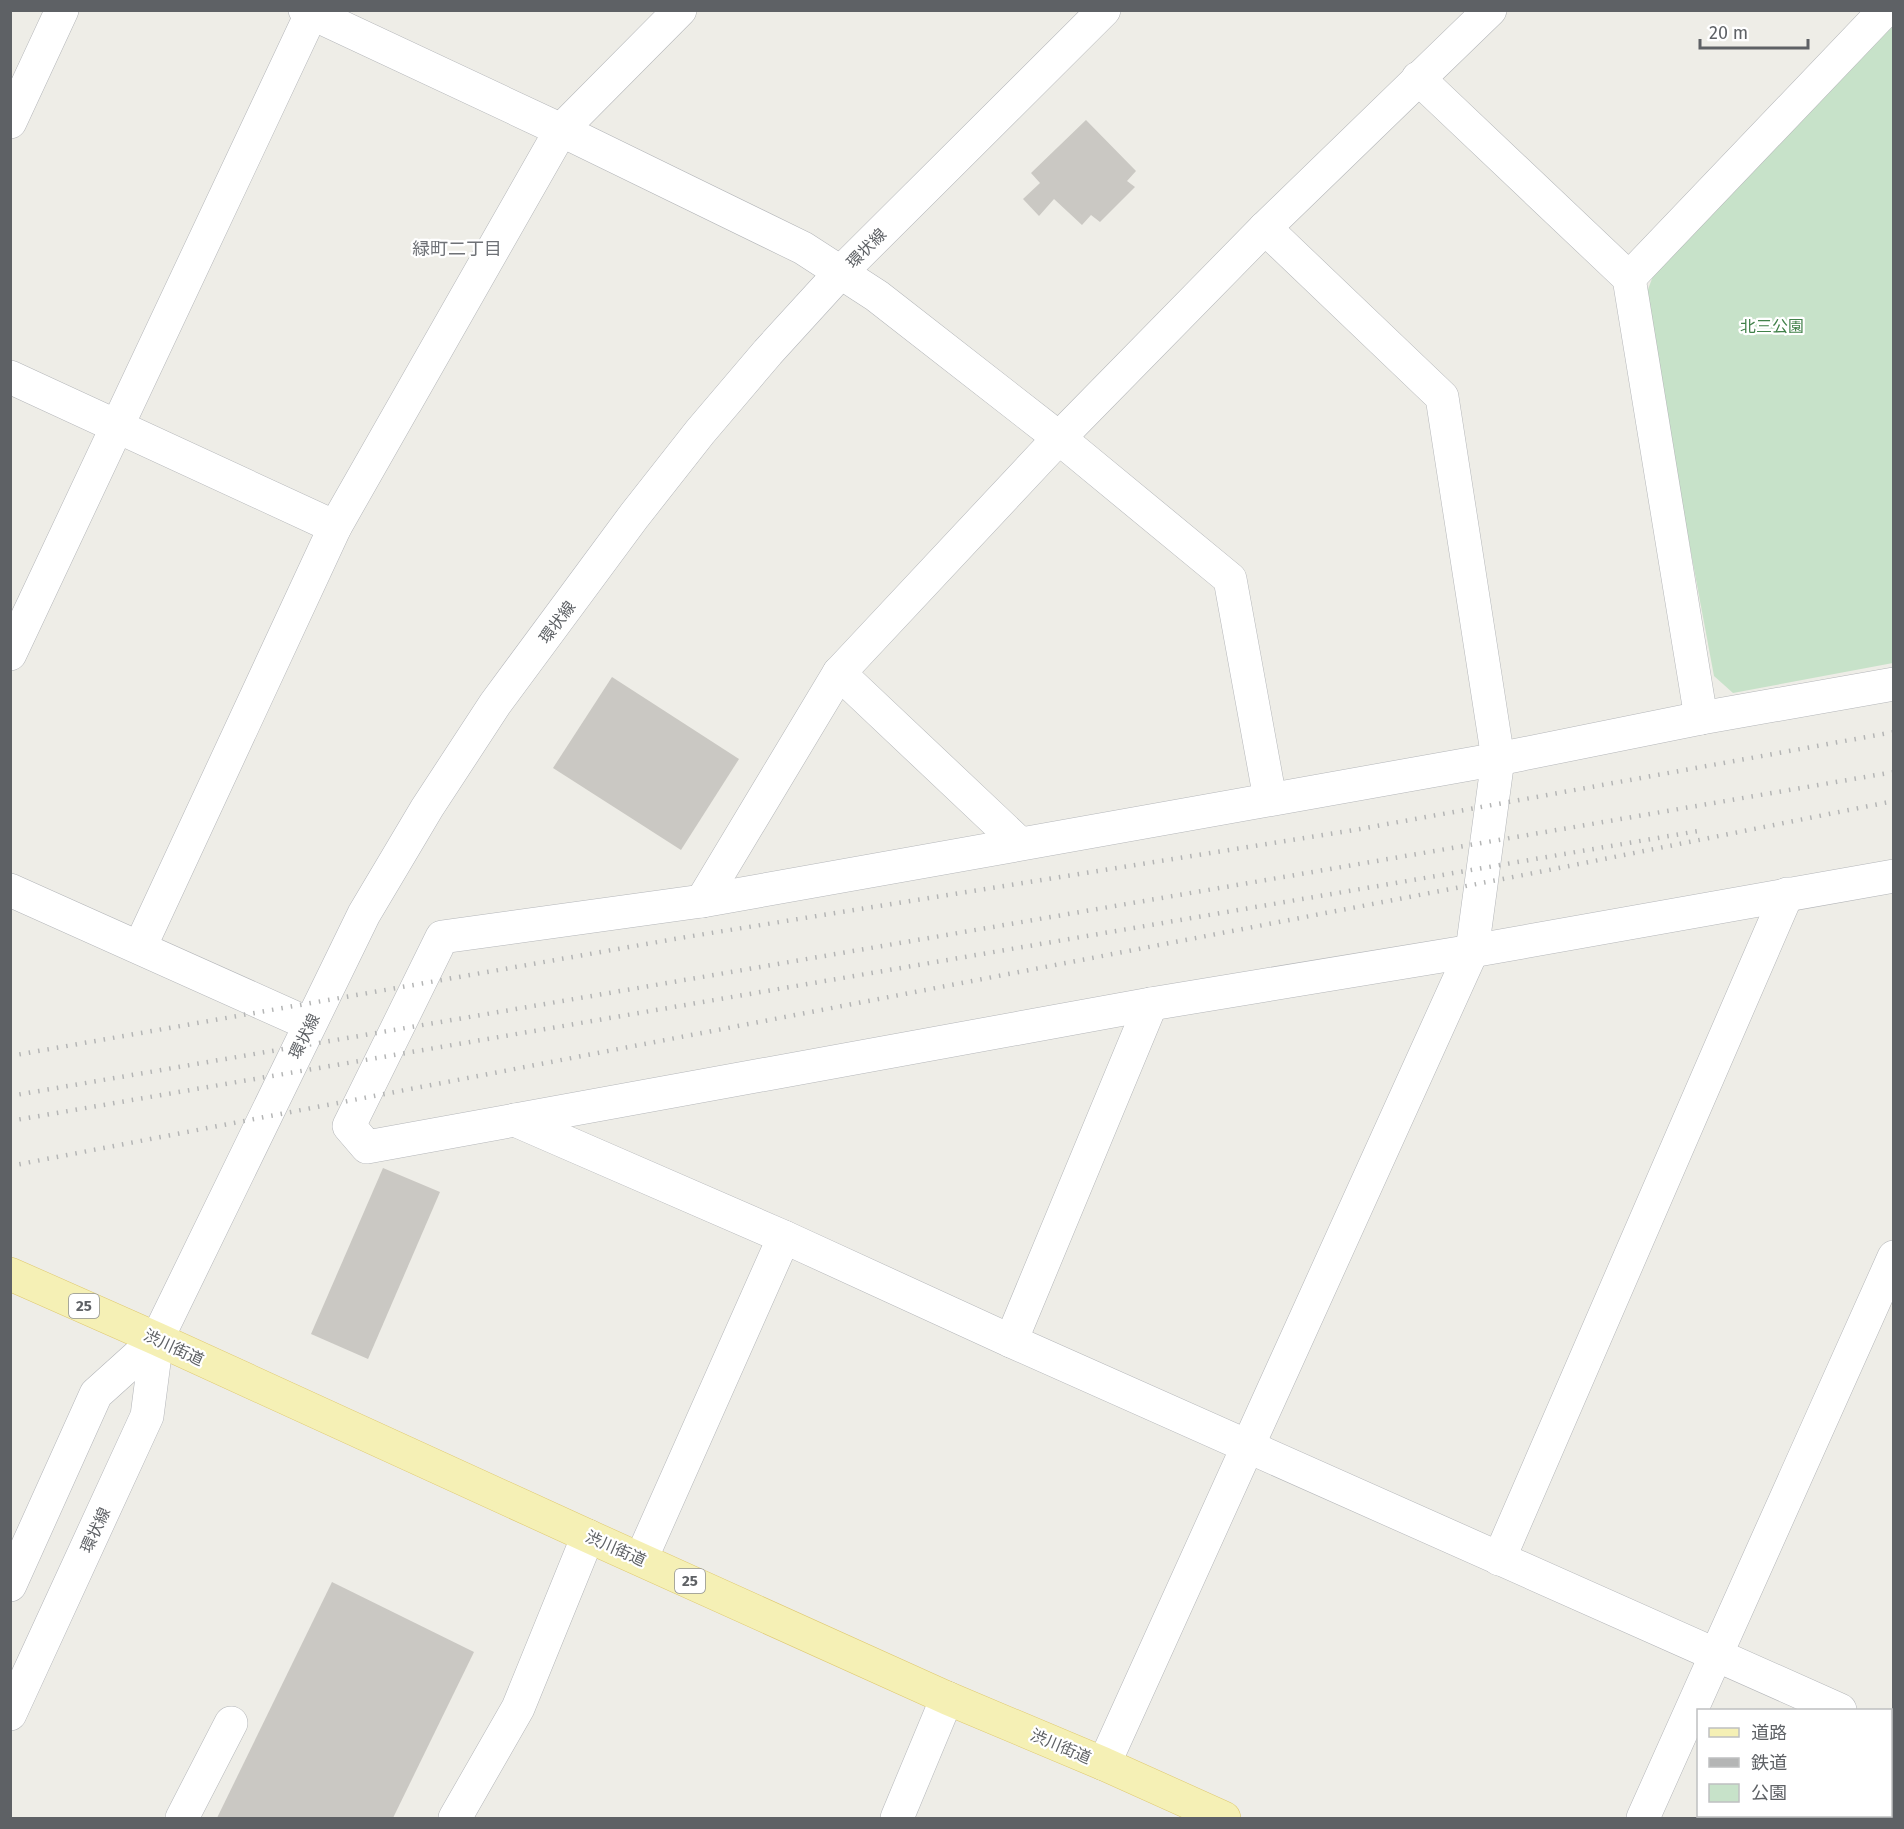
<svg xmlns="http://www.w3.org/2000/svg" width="1904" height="1829" font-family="'Fira Sans','Noto Sans JP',sans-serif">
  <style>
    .green { fill: #c7e2c9 }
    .building { fill: #cac8c3 }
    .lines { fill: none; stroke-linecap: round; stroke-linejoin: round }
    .street-casing { stroke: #b4b6b9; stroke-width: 34 }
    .secondary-casing { stroke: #b3b5b9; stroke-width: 34 }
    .primary-casing { stroke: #dfc96f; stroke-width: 34 }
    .street { stroke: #fff; stroke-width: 33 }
    .secondary { stroke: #fff; stroke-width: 33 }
    .primary { stroke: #f5f0b5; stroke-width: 33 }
    .rail { stroke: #b4b5b5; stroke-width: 4.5; stroke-dasharray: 1.5 8; stroke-linecap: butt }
    .labels { text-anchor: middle; stroke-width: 4.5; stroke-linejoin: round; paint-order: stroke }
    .shield { fill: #fff; stroke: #8e9093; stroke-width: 1.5 }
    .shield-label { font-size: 15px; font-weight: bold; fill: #5e6165 }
    .street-label { font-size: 16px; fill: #5e6165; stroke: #fff }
    .park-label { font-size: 16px; fill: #418149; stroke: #fff }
    .neighbourhood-label { font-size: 18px; fill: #6f7277; stroke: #fff }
  </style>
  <rect width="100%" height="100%" fill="#eeede7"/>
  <path class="green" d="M1893,26V663L1733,693L1714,676L1644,300L1653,276Z"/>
  <g class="building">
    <path d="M1086,120L1136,171L1127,181L1135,187L1100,222L1091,215L1082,225L1054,199L1039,216L1023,199L1040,183L1031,173Z"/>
    <path d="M612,677L739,759L681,850L553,768Z"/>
    <path d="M383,1168L440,1192L368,1359L311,1334Z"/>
    <path d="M332,1582L474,1652L393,1818H217Z"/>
  </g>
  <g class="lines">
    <g class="street-casing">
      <g id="street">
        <path d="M305,10L561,130L803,248L877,296L1059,438L1230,579L1270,799"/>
        <path d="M1418,78L1629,278L1701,718"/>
        <path d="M10,122L62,10"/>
        <path d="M1629,278L1885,10"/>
        <path d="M10,377L335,527"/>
        <path d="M10,654L313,10"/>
        <path d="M839,673L1019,843"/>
        <path d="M1894,684L1701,718L1498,759L702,901L442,937L349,1126L367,1147L1151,1004L1472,951L1894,876"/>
        <path d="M10,890L309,1024"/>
        <path d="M702,901L839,673L1059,438L1265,228L1490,10"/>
        <path d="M140,947L335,527L561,130L680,10"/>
        <path d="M515,1120L784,1237L1011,1341L1840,1710"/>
        <path d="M1011,1341L1151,1004"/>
        <path d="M641,1559L784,1237"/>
        <path d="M1499,1559L1787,894"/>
        <path d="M1890,1733L1894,1735"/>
        <path d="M1104,1764L1472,951L1498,759L1442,397L1265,228"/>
        <path d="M182,1818L231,1723"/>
        <path d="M455,1818L518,1708L588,1536"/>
        <path d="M897,1818L947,1698"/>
        <path d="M1643,1818L1894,1257"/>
      </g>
    </g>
    <g class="secondary-casing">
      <g id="secondary">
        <path d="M10,1585L96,1394L157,1339"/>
        <path d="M10,1714L147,1416L157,1339L364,914L427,808L495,704L634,516L700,432L768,352L841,272L1104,10"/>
      </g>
    </g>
    <g class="primary-casing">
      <path id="primary" d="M10,1274L157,1339L588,1536L947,1698L1104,1764L1224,1818"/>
    </g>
    <use href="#street" class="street"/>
    <use href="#secondary" class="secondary"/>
    <use href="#primary" class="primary"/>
    <g class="rail">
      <path d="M10,1056L686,937L1360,829L1894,732"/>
      <path d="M10,1096L1894,772"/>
      <path d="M10,1121L1704,830"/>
      <path d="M10,1166L1539,872L1894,801"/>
    </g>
  </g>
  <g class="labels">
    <g class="shield">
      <rect x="69" y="1294" width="30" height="24" rx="4.5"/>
      <rect x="675" y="1569" width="30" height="24" rx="4.5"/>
    </g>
    <g class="shield-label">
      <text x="84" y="1311">25</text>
      <text x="690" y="1586">25</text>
    </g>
    <g class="street-label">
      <text transform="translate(866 248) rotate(-45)" y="6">環状線</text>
      <text transform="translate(557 622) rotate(-53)" y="6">環状線</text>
      <text transform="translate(304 1036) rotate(-64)" y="6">環状線</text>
      <text transform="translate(174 1347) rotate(25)" y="6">渋川街道</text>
      <text transform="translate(95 1530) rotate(-65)" y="6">環状線</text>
      <text transform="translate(616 1548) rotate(24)" y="6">渋川街道</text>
      <text transform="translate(1061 1746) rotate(23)" y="6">渋川街道</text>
    </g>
    <g class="park-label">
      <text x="1772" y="332">北三公園</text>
    </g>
    <g class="neighbourhood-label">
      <text x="457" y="255">緑町二丁目</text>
    </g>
  </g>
  <rect width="1904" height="1829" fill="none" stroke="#5e6165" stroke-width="24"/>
  <rect x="1697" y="1709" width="195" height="108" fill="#ffffff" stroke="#bfc0c1" stroke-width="1.5"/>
  <rect x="1709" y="1728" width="30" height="9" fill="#f5f0b5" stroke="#bfc0c1" stroke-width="1.5"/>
  <text x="1751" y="1739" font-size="18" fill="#5e6165">道路</text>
  <rect x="1709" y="1758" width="30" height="9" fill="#b4b5b5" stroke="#bfc0c1" stroke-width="1.5"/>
  <text x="1751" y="1769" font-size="18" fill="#5e6165">鉄道</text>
  <rect x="1709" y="1784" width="30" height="18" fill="#c7e2c9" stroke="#bfc0c1" stroke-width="1.5"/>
  <text x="1751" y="1799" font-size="18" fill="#5e6165">公園</text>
  <path d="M1700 39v9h108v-9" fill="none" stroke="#5e6165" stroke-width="3"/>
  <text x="1709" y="39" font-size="18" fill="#5e6165" stroke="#ffffff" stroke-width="4.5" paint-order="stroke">20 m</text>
</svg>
